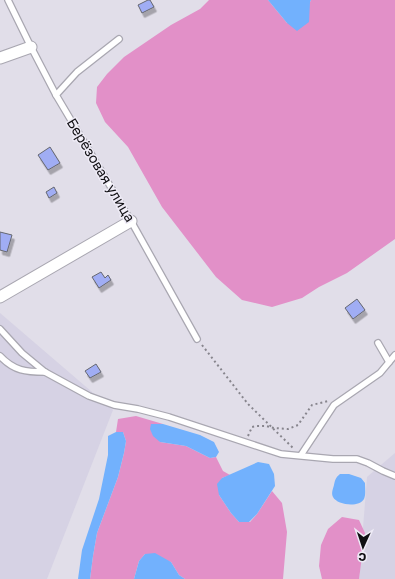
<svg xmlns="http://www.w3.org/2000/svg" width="395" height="579" font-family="'Golos Text',sans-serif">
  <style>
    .built { fill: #d6d2e4 }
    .green { fill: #e290c8 }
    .water { fill: #72b1fd }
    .building { fill: #a0adf4; stroke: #656770; filter: url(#shadow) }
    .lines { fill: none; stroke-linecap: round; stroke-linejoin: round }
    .service-casing { stroke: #a9a7b1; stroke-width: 8 }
    .minor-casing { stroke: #a9a7b1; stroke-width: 13 }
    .path { stroke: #87858d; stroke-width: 2; stroke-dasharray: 2 3; stroke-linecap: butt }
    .service { stroke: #fff; stroke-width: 5.5 }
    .minor { stroke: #fff; stroke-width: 11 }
    .labels { text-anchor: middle; stroke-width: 3; stroke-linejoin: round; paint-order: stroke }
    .street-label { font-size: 14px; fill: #100f13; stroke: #eeebf6 }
  </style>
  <defs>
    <filter id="shadow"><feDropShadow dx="2.5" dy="4.5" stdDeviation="0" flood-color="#0004"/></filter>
  </defs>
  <rect width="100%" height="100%" fill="#e1dee9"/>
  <g class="built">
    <path d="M0,313L113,410L47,579H0Z"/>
    <path d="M395,453V579H359L367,477Z"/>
  </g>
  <g class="green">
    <path d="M209,0H268L287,23L310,2L311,0H395V239L347,273L319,287L302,298L272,307L242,300L216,277L162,207L128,147L105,122L96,103L97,87L107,74L124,57L171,25L200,9Z"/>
    <path d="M136,416L163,424H152L160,442L186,446L210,458L216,457L223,471L230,475L222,478L219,495L231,513L239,522H250L257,514L272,491L282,503L287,532L283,579H185L179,575L171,562L145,554L139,561L134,579H90L93,556L97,533L118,477L124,453L126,441L123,432H116L118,419Z"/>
    <path d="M342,517L359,520L365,533L359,579H322L319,566L321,545L328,529Z"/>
  </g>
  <g class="water">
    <path d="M268,0H311L310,2L309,22L297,31L287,23Z"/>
    <path d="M151,424H163L200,435L214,442L219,452L216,457L210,458L186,446L160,442L153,436L150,429Z"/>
    <path d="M116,432H123L126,441L124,453L118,477L97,533L93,556L90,579H78L82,550L99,499L108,455V436Z"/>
    <path d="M258,462L269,464L274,474L275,486L257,514L249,522H239L231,513L219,495L217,484L222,478Z"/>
    <path d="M340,474H349L361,478L365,483C365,488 366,495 364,499C359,508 337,505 333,497C331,493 333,489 334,485C335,480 336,477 340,474Z"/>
    <path d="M155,553L171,562L179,575L185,579H134L139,561L145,554Z"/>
  </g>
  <g class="building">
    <path d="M148,0H150L154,7L142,13L138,5Z"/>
    <path d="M50,147L60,163L48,170L38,155Z"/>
    <path d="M54,187L57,193L49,198L46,192Z"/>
    <path d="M0,232L12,235L7,252L0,250Z"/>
    <path d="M101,272L105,278L108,275L111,280L99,288L92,277Z"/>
    <path d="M357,299L365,310L353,319L345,308Z"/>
    <path d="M96,364L101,372L90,378L85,371Z"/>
  </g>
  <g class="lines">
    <g class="service-casing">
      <g id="service">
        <path d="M8,0L31,47L56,95L131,221L197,339"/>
        <path d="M56,95L77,72L119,39"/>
        <path d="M0,329L22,353L45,372L89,396L114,405L138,409L169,417L281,454L333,459H357L368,463L383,471L395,476"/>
        <path d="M378,343L389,362"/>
        <path d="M0,356C14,371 26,372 45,372"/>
        <path d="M301,455L334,405L380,373L395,355"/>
      </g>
    </g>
    <g class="minor-casing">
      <g id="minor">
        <path d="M0,58L31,47"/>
        <path d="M0,297L131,221"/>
      </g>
    </g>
    <g class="path">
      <path d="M202,345L248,404L293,448"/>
      <path d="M248,436L252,427L257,426H266L274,428L288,429L298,425L312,405L328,401"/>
    </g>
    <use href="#service" class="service"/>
    <use href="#minor" class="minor"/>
  </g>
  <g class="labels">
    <g class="street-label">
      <text transform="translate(101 170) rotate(59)" y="5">Берёзовая улица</text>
    </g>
  </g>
  <g transform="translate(363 547) rotate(183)" stroke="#eeebf6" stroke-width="3" paint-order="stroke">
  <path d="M0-3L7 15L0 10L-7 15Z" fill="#100f13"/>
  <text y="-6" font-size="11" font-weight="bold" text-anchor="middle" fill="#100f13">С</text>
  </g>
</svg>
